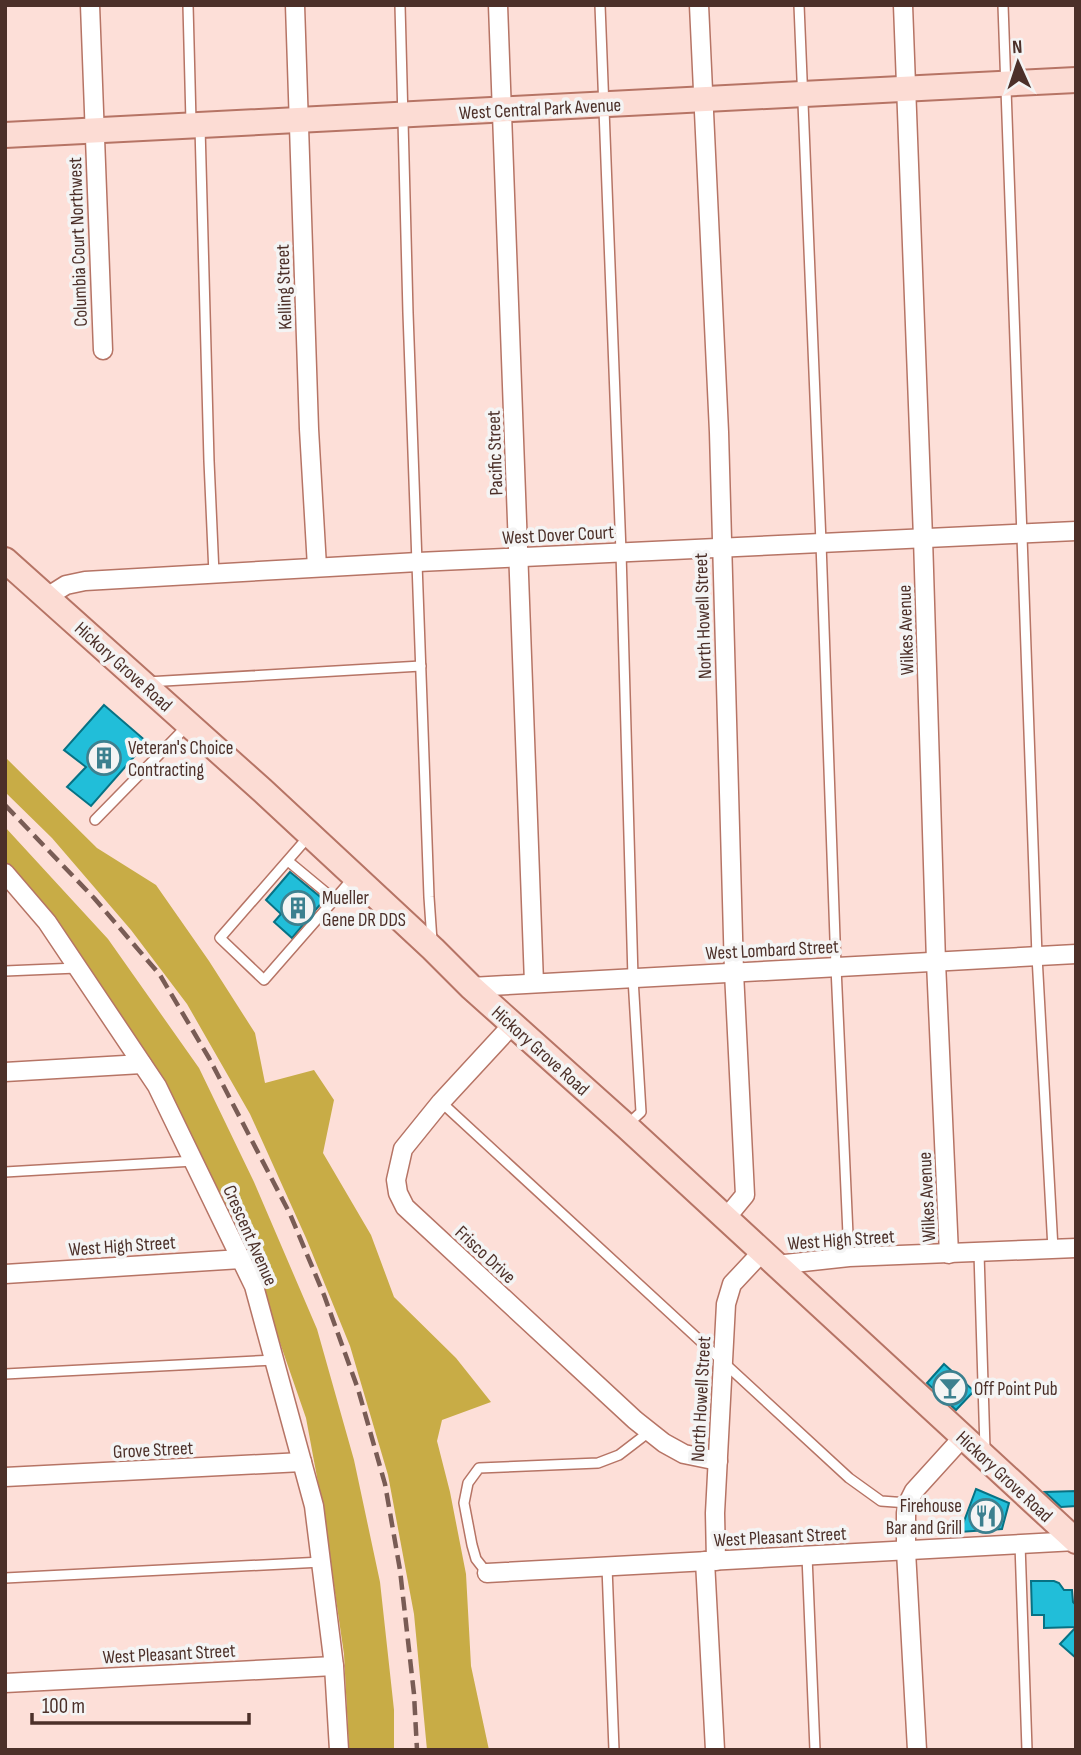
<svg xmlns="http://www.w3.org/2000/svg" width="1081" height="1755" font-family="'Sofia Sans Condensed',sans-serif">
  <style>
    .forest { fill: #c8ac46 }
    .building { fill: #21bed9; stroke: #077284; stroke-width: 2 }
    .lines { fill: none; stroke-linecap: round; stroke-linejoin: round }
    .service-casing { stroke: #b67465; stroke-width: 12 }
    .minor-casing { stroke: #b67465; stroke-width: 21 }
    .secondary-casing { stroke: #b67465; stroke-width: 28 }
    .service { stroke: #fff; stroke-width: 9 }
    .minor { stroke: #fff; stroke-width: 18 }
    .secondary { stroke: #fcdcd4; stroke-width: 24 }
    .rail { stroke: #795c55; stroke-width: 4.5; stroke-dasharray: 14 7; stroke-linecap: butt }
    .labels { text-anchor: middle; stroke-width: 7; stroke-linejoin: round; paint-order: stroke }
    .street-label { font-size: 19px; fill: #4c3029; stroke: #f4f4f4 }
    .poi-label { font-size: 19px; fill: #4c3029; stroke: #f4f4f4; text-anchor: start }
  </style>
  <rect width="100%" height="100%" fill="#fddfd8"/>
  <g class="forest">
    <path d="M5,757L97,848L156,885L209,961L255,1033L265,1083L314,1070L334,1100L323,1153L371,1235L394,1297L456,1358L491,1402L442,1420L437,1441L450,1492L466,1574L471,1666L489,1750H427L414,1614L388,1475L350,1346L306,1238L250,1114L187,1004L131,930L52,838L5,792Z"/>
    <path d="M5,827L108,939L199,1068L254,1182L317,1329L354,1460L380,1582L394,1710V1750H349L344,1654L322,1504L306,1418L261,1288L196,1151L5,865Z"/>
  </g>
  <g class="building">
    <path d="M104,705L147,742L91,806L67,787L86,767L64,750Z"/>
    <path d="M290,872L324,900L292,938L274,922L281,914L266,900Z"/>
    <path d="M944,1364L974,1391L956,1410L927,1383Z"/>
    <path d="M976,1489L1009,1503L1002,1529L960,1532Z"/>
    <path d="M1076,1491V1506L1061,1507L1045,1492Z"/>
    <path d="M1031,1581H1054L1059,1583L1064,1590H1072L1073,1602L1076,1605V1627L1044,1628V1615H1032Z"/>
    <path d="M1076,1627V1658L1060,1644Z"/>
  </g>
  <g class="lines">
    <g class="service-casing">
      <g id="service">
        <path d="M188,5L191,122"/>
        <path d="M400,5L408,313L429,897L432,941"/>
        <path d="M600,5L621,552L633,978L641,1112L628,1124"/>
        <path d="M799,5L821,543L836,967L849,1257"/>
        <path d="M1003,5L1037,956L1053,1249"/>
        <path d="M200,127L209,461L214,574"/>
        <path d="M147,682L421,666"/>
        <path d="M95,820L188,725"/>
        <path d="M309,836L220,938L264,980L354,877"/>
        <path d="M288,861L335,900"/>
        <path d="M5,971L77,968"/>
        <path d="M441,1102L849,1478L881,1501L908,1503"/>
        <path d="M5,1172L194,1161"/>
        <path d="M979,1253L985,1449"/>
        <path d="M5,1374L275,1360"/>
        <path d="M1020,1544L1027,1750"/>
        <path d="M807,1556L815,1750"/>
        <path d="M607,1567L614,1750"/>
        <path d="M487,1573L476,1559L472,1545L464,1503L468,1483L479,1468L598,1463L619,1455L649,1432"/>
        <path d="M5,1578L322,1562"/>
      </g>
    </g>
    <g class="minor-casing">
      <g id="minor">
        <path d="M90,5L103,350"/>
        <path d="M295,5L309,429L317,567"/>
        <path d="M498,5L534,983"/>
        <path d="M699,5L719,432L734,972L745,1195L726,1218"/>
        <path d="M903,5L923,538L936,962L949,1254"/>
        <path d="M47,597L66,585L85,581L418,562L1076,531"/>
        <path d="M5,873L47,922L157,1086L254,1286L314,1506L334,1666L339,1750"/>
        <path d="M471,987L1076,954"/>
        <path d="M512,1025L441,1102L403,1149L396,1180L398,1193L405,1207L635,1420L664,1443L684,1454L718,1461"/>
        <path d="M5,1072L142,1064"/>
        <path d="M776,1265L849,1257L1076,1248"/>
        <path d="M5,1274L241,1259"/>
        <path d="M5,1477L302,1462"/>
        <path d="M705,1561L715,1750"/>
        <path d="M716,1561L715,1513L726,1304L732,1284L762,1252"/>
        <path d="M487,1573L1076,1541"/>
        <path d="M5,1683L334,1666"/>
        <path d="M917,1750L906,1551V1513L908,1503L914,1491L963,1437"/>
      </g>
    </g>
    <g class="secondary-casing">
      <g id="secondary">
        <path d="M5,135L1076,80"/>
        <path d="M5,560L262,790L433,949L471,987L626,1126L1076,1541"/>
      </g>
    </g>
    <use href="#service" class="service"/>
    <use href="#minor" class="minor"/>
    <use href="#secondary" class="secondary"/>
    <path class="rail" d="M5,805L94,898L160,975L209,1058L290,1214L324,1295L358,1389L385,1484L400,1570L414,1694L417,1750"/>
  </g>
  <defs>
    <g id="building-ring" transform="scale(1.75)"><circle r="9.5" fill="#f4f4f4" stroke="#3c808f" stroke-width="1.5"/><path d="M-4-6H4V6H1V3H-1V6H-4ZM-2.5-4.3h1.7v1.8h-1.7ZM.8-4.3h1.7v1.8H.8ZM-2.5-1h1.7V.8h-1.7ZM.8-1h1.7V.8H.8Z" fill="#3c808f"/></g>
    <g id="bar-ring" transform="scale(1.75)"><circle r="9.5" fill="#f4f4f4" stroke="#3c808f" stroke-width="1.5"/><path d="M-6-5H6L.8 .8V4.5H3.5V6h-7V4.5H-.8V.8Z" fill="#3c808f"/></g>
    <g id="restaurant-ring" transform="scale(1.75)"><circle r="9.5" fill="#f4f4f4" stroke="#3c808f" stroke-width="1.5"/><path d="M-5-6h1v4h1v-4h1v4h1v-4h1v5L-1.5 .5V6h-2V.5L-5-1ZM5-6V6H3V1.5H1.5Q1.5-4 5-6Z" fill="#3c808f"/></g>
  </defs>
  <g fill-rule="evenodd">
    <use href="#building-ring" x="104" y="758"/>
    <use href="#building-ring" x="298" y="908"/>
    <use href="#bar-ring" x="950" y="1388"/>
    <use href="#restaurant-ring" x="986" y="1516"/>
  </g>
  <g class="labels">
    <g class="street-label">
      <text transform="translate(540 108) rotate(-3)" y="7">West Central Park Avenue</text>
      <text transform="translate(77 242) rotate(-92)" y="7">Columbia Court Northwest</text>
      <text transform="translate(283 287) rotate(-92)" y="7">Kelling Street</text>
      <text transform="translate(494 453) rotate(-92)" y="7">Pacific Street</text>
      <text transform="translate(558 534) rotate(-3)" y="7">West Dover Court</text>
      <text transform="translate(702 616) rotate(-92)" y="7">North Howell Street</text>
      <text transform="translate(905 630) rotate(-92)" y="7">Wilkes Avenue</text>
      <text transform="translate(124 666) rotate(42)" y="7">Hickory Grove Road</text>
      <text transform="translate(772 949) rotate(-3)" y="7">West Lombard Street</text>
      <text transform="translate(541 1050) rotate(42)" y="7">Hickory Grove Road</text>
      <text transform="translate(926 1197) rotate(-93)" y="7">Wilkes Avenue</text>
      <text transform="translate(251 1235) rotate(66)" y="7">Crescent Avenue</text>
      <text transform="translate(841 1239) rotate(-4)" y="7">West High Street</text>
      <text transform="translate(122 1245) rotate(-4)" y="7">West High Street</text>
      <text transform="translate(486 1254) rotate(43)" y="7">Frisco Drive</text>
      <text transform="translate(700 1399) rotate(-87)" y="7">North Howell Street</text>
      <text transform="translate(153 1449) rotate(-3)" y="7">Grove Street</text>
      <text transform="translate(1005 1476) rotate(43)" y="7">Hickory Grove Road</text>
      <text transform="translate(780 1536) rotate(-3)" y="7">West Pleasant Street</text>
      <text transform="translate(169 1653) rotate(-3)" y="7">West Pleasant Street</text>
    </g>
    <g class="poi-label">
      <text x="128" y="754">Veteran's Choice<tspan x="128" dy="22">Contracting</tspan></text>
      <text x="322" y="904">Mueller<tspan x="322" dy="22">Gene DR DDS</tspan></text>
      <text x="974" y="1395">Off Point Pub</text>
      <text x="962" y="1512" text-anchor="end">Firehouse<tspan x="962" dy="22">Bar and Grill</tspan></text>
    </g>
  </g>
  <rect width="1081" height="1755" fill="none" stroke="#4c3029" stroke-width="14"/>
  <g transform="translate(1018 63) rotate(357)" stroke="#f4f4f4" stroke-width="5" paint-order="stroke">
  <path d="M0-5L12 26L0 18L-12 26Z" fill="#4c3029"/>
  <text y="-10" font-size="19" font-weight="bold" text-anchor="middle" fill="#4c3029">N</text>
  </g>
  <path d="M32 1713v10h217v-10" fill="none" stroke="#4c3029" stroke-width="3.5"/>
  <text x="42" y="1713" font-size="21" fill="#4c3029" stroke="#f4f4f4" stroke-width="5" paint-order="stroke">100 m</text>
</svg>
